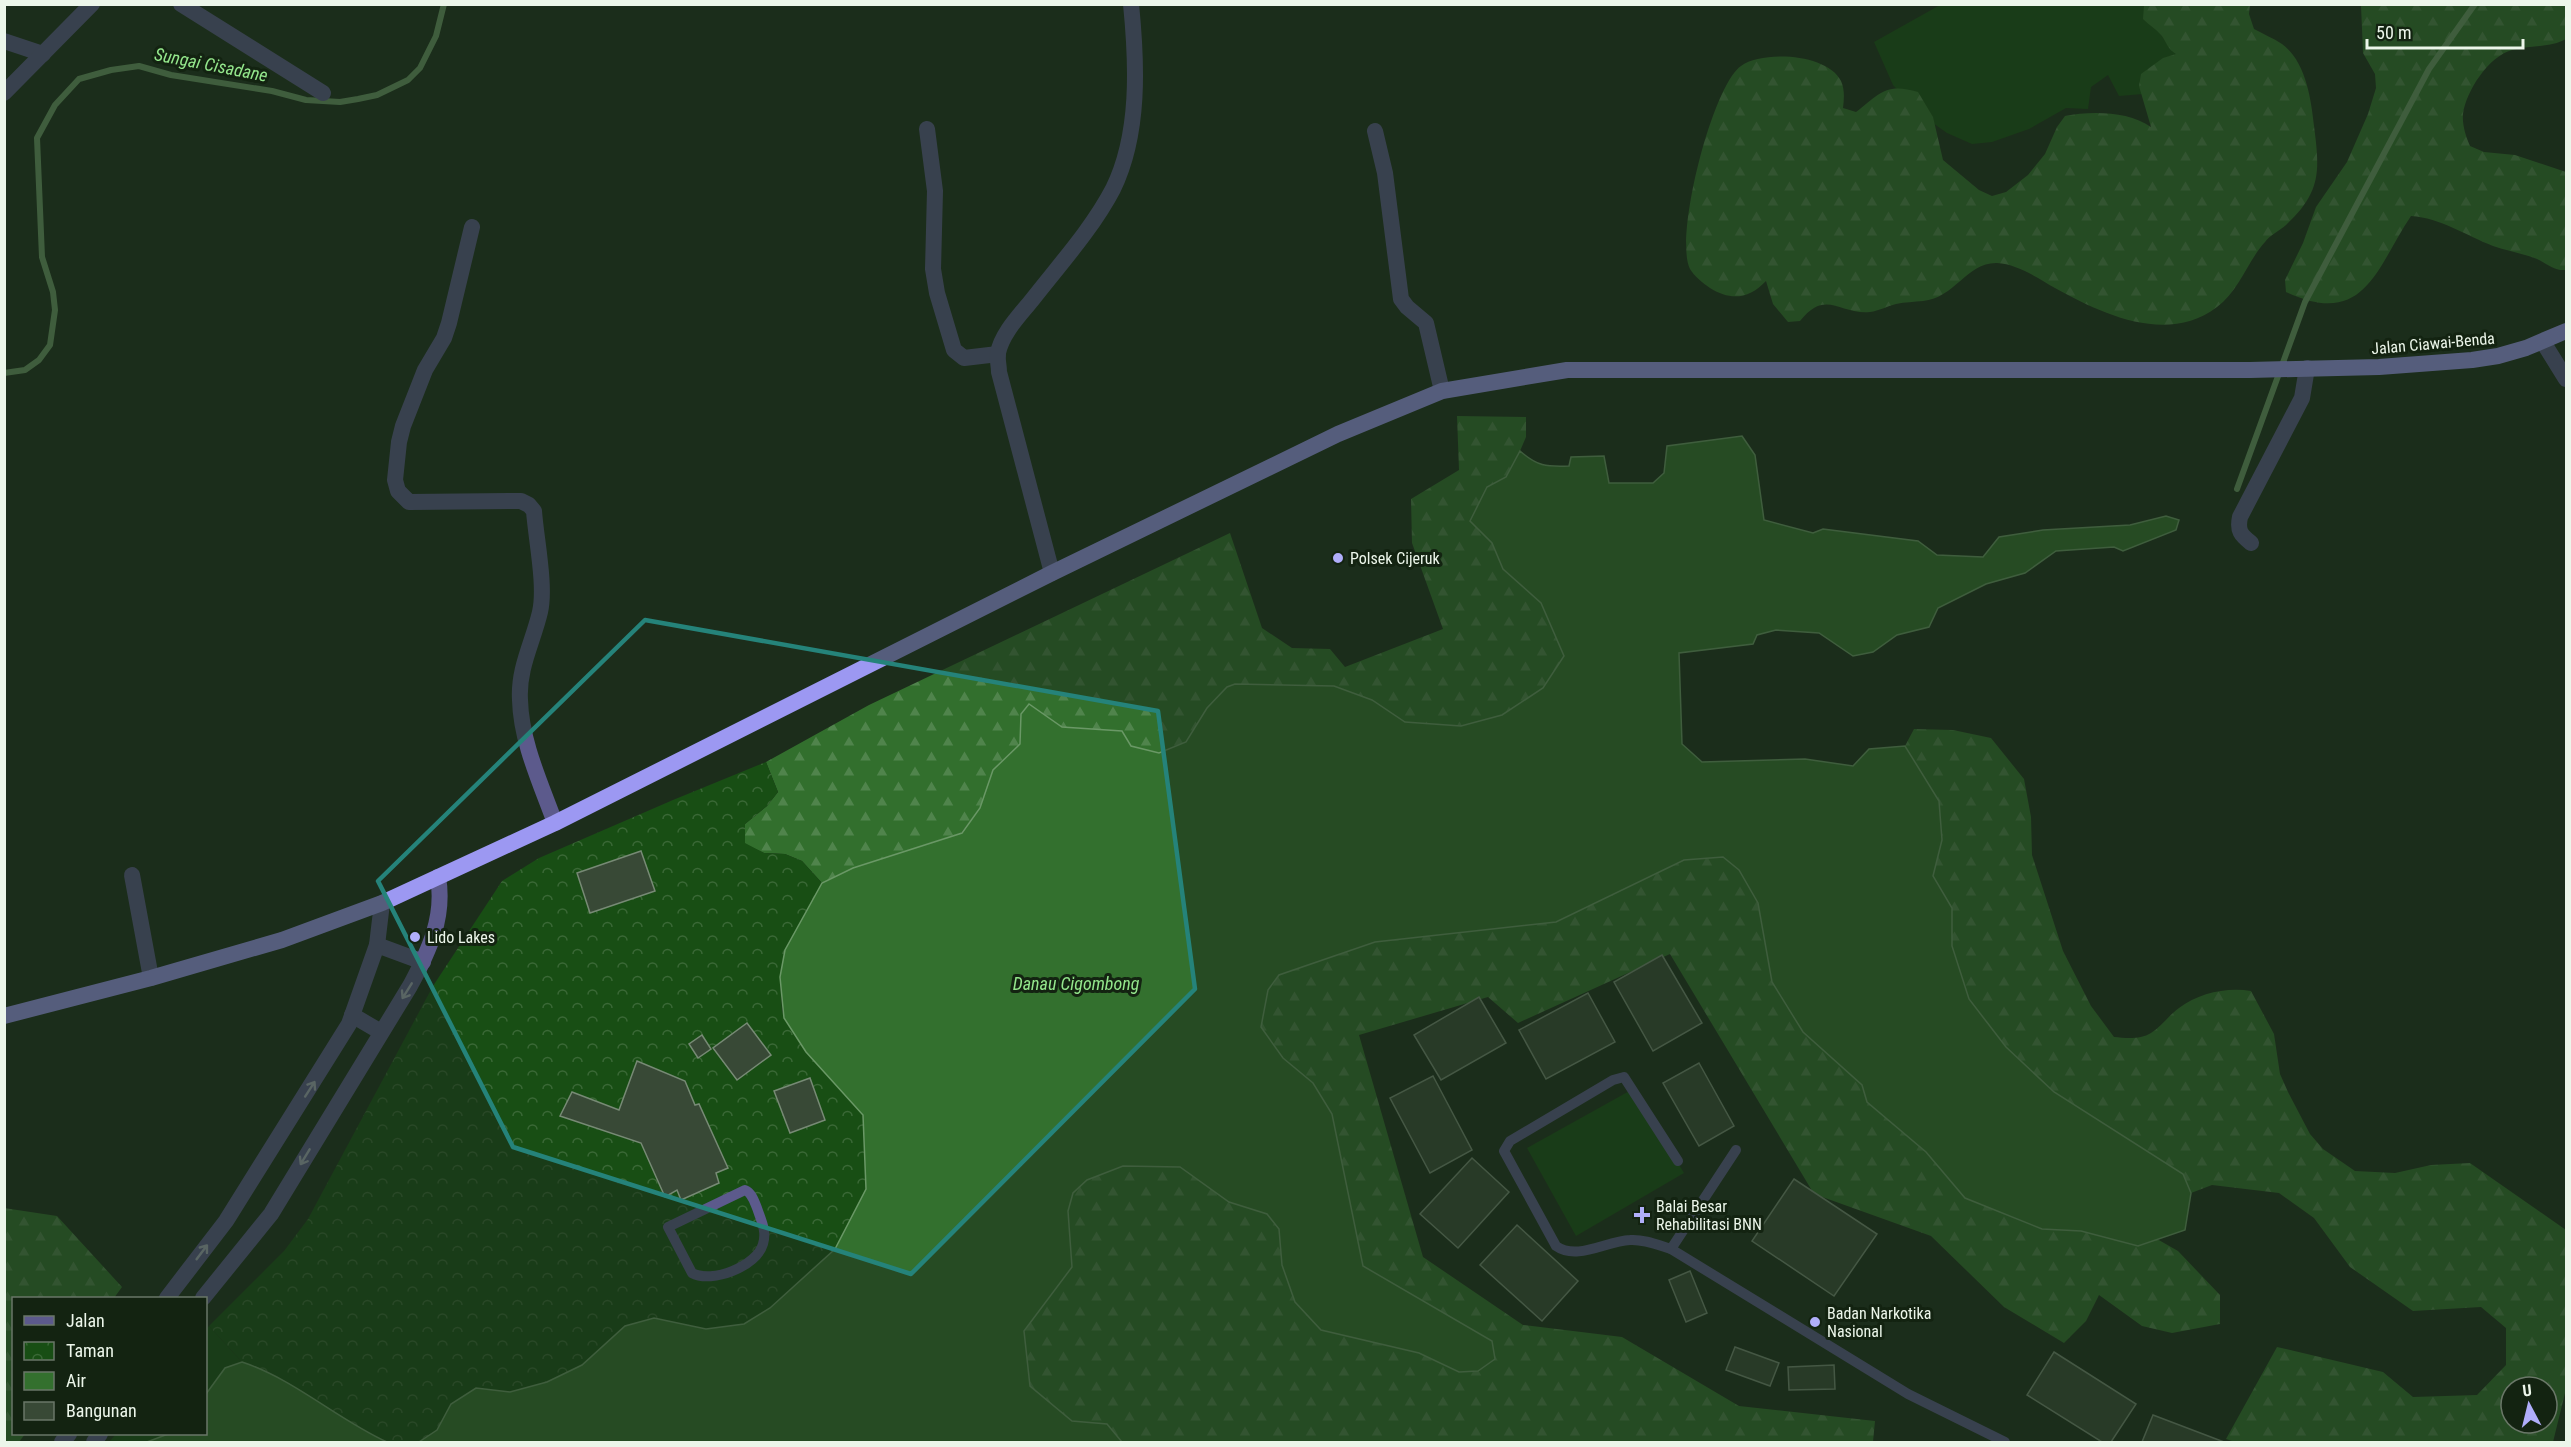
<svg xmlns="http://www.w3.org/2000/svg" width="2571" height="1447" font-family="'Roboto Condensed',sans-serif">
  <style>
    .green { fill: #184e14 }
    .forest { fill: url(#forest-firs); fill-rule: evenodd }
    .park { fill: url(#park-crowns) }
    .water { fill: #33702e; stroke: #6a9866; stroke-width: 1.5 }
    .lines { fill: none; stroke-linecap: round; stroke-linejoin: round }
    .stream { stroke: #6a9866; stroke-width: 6 }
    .building { fill: #384936; stroke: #778a75; stroke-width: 1.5 }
    .service { stroke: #5c5a8c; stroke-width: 10 }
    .minor { stroke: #5c5a8c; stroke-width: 16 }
    .trunk { stroke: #9c98f2; stroke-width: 16 }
    .oneway { stroke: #a4a8bb }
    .marked { fill: none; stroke: #25837a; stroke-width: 4.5; stroke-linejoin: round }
    .poi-dot { fill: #b0aefa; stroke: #132311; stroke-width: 2 }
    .labels { text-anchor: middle; stroke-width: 6; stroke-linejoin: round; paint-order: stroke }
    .street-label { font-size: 16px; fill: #ecf6ea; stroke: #132311 }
    .poi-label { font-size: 16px; fill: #ecf6ea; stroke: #132311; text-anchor: start }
    .water-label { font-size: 18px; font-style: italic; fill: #94e78c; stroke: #132311 }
  </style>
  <defs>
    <pattern id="forest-firs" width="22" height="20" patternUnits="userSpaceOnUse" patternTransform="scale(1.5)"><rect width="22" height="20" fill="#326f2d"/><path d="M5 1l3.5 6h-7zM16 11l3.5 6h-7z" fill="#50844c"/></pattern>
    <pattern id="park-crowns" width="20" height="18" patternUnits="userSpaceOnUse" patternTransform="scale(1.5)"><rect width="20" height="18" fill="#184e14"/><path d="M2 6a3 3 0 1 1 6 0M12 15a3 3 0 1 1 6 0" fill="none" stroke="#3a6836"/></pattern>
  </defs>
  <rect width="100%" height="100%" fill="#1c2d1b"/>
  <g class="green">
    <path d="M1940,5H2144L2161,35L2184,64L2143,94L2119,96L2108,75L2091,87L2088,109L2066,108L2029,129L1992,142L1972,144L1947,133L1923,116L1893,85L1874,42Z"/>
    <path d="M1633,1089L1684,1173L1576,1236L1527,1148Z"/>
    <path d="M209,1326L242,1362L225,1368L206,1394V1329Z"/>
    <path d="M116,1434H168L147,1442H109Z"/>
  </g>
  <g class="forest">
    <path d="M2142,5H2250L2249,14L2254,29C2263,34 2273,38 2282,44C2306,62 2311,99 2314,126C2320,172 2321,192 2286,225C2279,231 2270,235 2265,242C2247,262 2239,291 2217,307C2167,345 2102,314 2055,288C2038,278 2017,264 1997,263C1967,262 1955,298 1923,301C1914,302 1905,302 1896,304C1887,306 1879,311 1870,312C1840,315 1826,288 1800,321L1788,322L1773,304L1766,281C1749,299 1731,301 1710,288C1703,283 1694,276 1690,269C1674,238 1712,86 1741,66C1763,50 1828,54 1841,81C1845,90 1844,99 1843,108L1856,112C1879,94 1886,82 1918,92L1933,117L1943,160L1979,190L1992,196L2006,192L2028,175L2045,154L2057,127L2065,116C2091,111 2128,111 2151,127L2139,86L2141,74L2163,58L2176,54C2166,47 2168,44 2161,35C2156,29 2149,25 2143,19L2144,6Z"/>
    <path d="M2361,5H2566V39C2550,48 2530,45 2512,50C2489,56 2466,91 2463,114C2462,125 2466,137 2470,146L2484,152L2515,155L2566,172V270C2554,271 2548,264 2537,259C2522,253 2507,251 2493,246C2465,235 2441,218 2411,216C2376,268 2365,329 2286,292L2285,280L2303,243L2316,207L2347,162L2368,114L2376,88L2375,74L2363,53Z"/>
    <path d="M1457,416L1526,417V437L1520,451L1506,477L1487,487L1470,521L1492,543L1503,569L1541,603L1564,656L1543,688L1502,715L1461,726L1405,722L1372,700L1334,686L1235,684L1207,708L1186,742L1159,753L1130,746L1121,731L1062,727L1029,704L1021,714L1020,744L993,770L980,808L961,833L853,868L822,883L802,861L785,854L764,853L745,844V824L767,806L778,792L766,762L869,705L1230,533L1262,628L1292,648L1330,649L1345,667L1443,629L1412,543L1411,499L1459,470Z"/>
    <path d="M1914,729L1953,730L1991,738L2024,779L2031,817L2032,855L2063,951L2091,1006L2114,1037C2125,1038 2140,1040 2151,1033C2161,1027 2169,1015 2179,1008C2199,993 2227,987 2251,991L2274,1034L2280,1074L2288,1092L2310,1134L2323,1149L2355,1171L2395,1173L2431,1165L2470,1163L2566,1230V1389L2553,1442H2235L2226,1439L2277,1347L2383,1372L2413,1397L2477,1395L2506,1365V1328L2481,1307L2413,1311L2350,1267L2314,1218L2279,1193L2212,1185L2191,1193L2183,1174L2054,1092L2006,1047L1969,999L1952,946V908L1933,876L1942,840L1939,801L1905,746ZM2511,1387H2547V1423H2511Z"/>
    <path d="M1723,857L1739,870L1758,903L1772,982L1803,1032L1862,1085L1867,1102L1926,1152L1965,1198L2042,1229L2081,1231L2138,1246L2157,1239L2178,1251L2220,1295V1324L2172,1333L2142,1326L2099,1295L2086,1321L2064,1343L2004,1307L1931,1236L1814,1194L1670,954L1518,1023L1488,997L1359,1035L1423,1257L1523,1325L1622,1337L1739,1406L1875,1421L1873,1442H1122L1106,1424L1072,1421L1030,1386L1024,1331L1072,1267L1068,1211L1073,1193L1087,1180L1123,1166L1180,1167L1229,1202L1267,1213L1279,1229L1282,1265L1321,1330L1419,1353L1459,1372L1478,1371L1494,1359L1492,1341L1363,1266L1332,1114L1313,1083L1283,1058L1261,1027L1268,990L1279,975L1375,942L1556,922L1684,860Z"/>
    <path d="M4,1208L57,1216L122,1287L114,1298H14V1434H25L19,1442H5Z"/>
  </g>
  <path class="park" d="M766,762L778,792L767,806L745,824V843L764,853L785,854L802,861L822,883L780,977L782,1010L784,1018L806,1052L863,1115L866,1189L835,1249L762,1315L744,1324L725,1328L706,1329L654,1318L625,1326L582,1365L547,1382L510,1392L476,1388L451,1404L437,1430L419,1442H387L358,1429L269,1372L242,1362L209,1326L284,1251L308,1219L433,986L502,881L539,858L673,800Z"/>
  <g class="water">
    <path d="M1742,436L1755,455L1764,520L1813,533L1823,529L1918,541L1937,555L1983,557L1999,537L2043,530L2130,525L2166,516L2179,520L2176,530L2123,551L2114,547L2056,551L2025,573L1986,584L1938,608L1929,627L1897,635L1873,652L1853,656L1819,633L1776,630L1757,635L1753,644L1679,653L1682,744L1702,762L1805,759L1853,766L1869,749L1905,746L1939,801L1942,840L1933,876L1952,908V946L1969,999L2006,1047L2054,1092L2183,1174L2191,1193L2185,1230L2138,1246L2081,1231L2042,1229L1965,1198L1926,1152L1867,1102L1862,1085L1803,1032L1772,982L1758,903L1739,870L1723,857L1684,860L1556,922L1375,942L1279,975L1268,990L1261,1027L1283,1058L1313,1083L1332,1114L1363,1266L1492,1341L1495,1359L1478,1371L1459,1372L1419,1353L1321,1330L1295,1302L1282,1265L1279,1229L1267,1214L1229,1202L1180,1167L1123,1166L1087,1180L1073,1193L1068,1211L1072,1267L1024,1331L1030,1386L1072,1421L1107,1424L1122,1442H419L437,1430L451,1404L476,1388L510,1392L547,1382L582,1365L625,1326L654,1318L706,1329L744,1324L770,1308L835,1249L866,1189L863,1115L806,1052L784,1018L780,977L785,950L822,883L853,868L962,833L980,808L993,770L1020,744L1021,714L1029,704L1062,727L1122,731L1131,746L1159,753L1186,742L1207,708L1227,687L1235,684L1334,686L1372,700L1405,722L1461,726L1502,715L1543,688L1564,656L1541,603L1503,569L1492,543L1470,521L1487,487L1506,477L1520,451C1537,466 1546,467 1569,466L1571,457L1604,456L1609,483H1653L1664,473L1667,446Z"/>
    <path d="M242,1362C294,1379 337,1419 387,1442H147L168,1434H206V1394L225,1368Z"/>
  </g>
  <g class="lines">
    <g class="stream">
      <path d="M4,373L25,370L39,360L50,345L55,310L53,292L42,257L37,138L55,105L79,79L111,70L139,66L171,75L272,91L306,100L340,102L358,99L377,95L408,80L420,68L436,36L444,4"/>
      <path d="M2237,489L2305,302L2429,69L2475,4"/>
    </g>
  </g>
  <g class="building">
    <path d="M641,851L655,891L590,913L577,873Z"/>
    <path d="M1662,955L1702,1023L1653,1051L1614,982Z"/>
    <path d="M1588,993L1615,1042L1546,1079L1519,1030Z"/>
    <path d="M1479,997L1506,1043L1441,1080L1414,1035Z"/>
    <path d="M747,1023L771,1055L737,1080L713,1048Z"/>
    <path d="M702,1035L711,1049L698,1058L689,1044Z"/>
    <path d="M637,1061L685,1081L695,1105L699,1104L728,1168L716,1173L719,1183L681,1200L677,1190L665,1197L641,1143L560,1116L572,1092L619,1110Z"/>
    <path d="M1699,1063L1734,1126L1699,1146L1663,1083Z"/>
    <path d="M1433,1076L1472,1150L1430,1173L1390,1098Z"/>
    <path d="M810,1078L825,1120L790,1133L774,1091Z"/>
    <path d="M1472,1158L1509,1192L1458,1248L1420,1214Z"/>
    <path d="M1794,1179L1877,1234L1834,1296L1752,1241Z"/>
    <path d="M1517,1225L1578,1281L1542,1321L1480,1265Z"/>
    <path d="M1690,1271L1707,1313L1686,1322L1669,1280Z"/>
    <path d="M1735,1347L1779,1363L1770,1386L1726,1370Z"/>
    <path d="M2054,1352L2136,1404L2111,1442H2102L2027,1395Z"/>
    <path d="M1834,1365L1835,1389L1789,1390L1788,1367Z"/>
    <path d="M2153,1415L2224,1442H2142Z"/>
  </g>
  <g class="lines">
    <g class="service">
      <path d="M1678,1161L1624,1077L1613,1080L1510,1141L1504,1151L1556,1246C1577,1261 1606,1241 1630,1240C1644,1239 1658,1245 1671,1249L1908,1394L2005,1442"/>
      <path d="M745,1190C752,1193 754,1201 757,1208C761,1220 767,1231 763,1244C757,1266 712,1284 692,1273L668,1227Z"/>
      <path d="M1671,1249L1736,1150"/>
    </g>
    <g class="minor">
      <path d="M181,4L323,93"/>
      <path d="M4,41L43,54"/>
      <path d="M4,93L92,4"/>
      <path d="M927,129L935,191L933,269L937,293L954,350L964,358L998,354"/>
      <path d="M1375,131L1385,173L1401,299L1407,307L1426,323L1442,391"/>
      <path d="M472,227L449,323L444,338L425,370L403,426L399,442L395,480L398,491L409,502L521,501L529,505L534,511C536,539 546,586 540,612C533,642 518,668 520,700C521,742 541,784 555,823"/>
      <path d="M2543,342L2566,379"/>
      <path d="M2251,543C2241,535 2237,531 2240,517L2302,398L2307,368"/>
      <path d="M1052,573L999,372C999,366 997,359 998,353C1002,333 1020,315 1032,300C1060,264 1092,229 1113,189C1140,134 1137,64 1131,4"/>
      <path d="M132,875L151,978"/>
      <path d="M377,945L423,962"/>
      <path d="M352,1015L381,1032"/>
      <path d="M167,1298L226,1221L349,1024L377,945L382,903"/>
      <path d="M203,1298L271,1214L410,986C429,951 445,917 438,877"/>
      <path d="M62,1442L69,1434"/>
      <path d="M94,1442L100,1434"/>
    </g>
    <path class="trunk" d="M4,1016L151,978L282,940L382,903L555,823L1052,573L1338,434L1442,391L1567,370H2250L2379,367L2472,360L2498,356L2526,348L2566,331"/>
  </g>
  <defs><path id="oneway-shaft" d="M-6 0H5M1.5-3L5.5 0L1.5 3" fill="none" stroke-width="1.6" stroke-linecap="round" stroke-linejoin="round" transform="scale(1.5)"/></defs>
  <g class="oneway">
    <use href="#oneway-shaft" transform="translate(407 991) rotate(122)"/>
    <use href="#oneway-shaft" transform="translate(310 1089) rotate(-57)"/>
    <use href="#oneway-shaft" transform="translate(305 1157) rotate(121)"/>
    <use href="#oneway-shaft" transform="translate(202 1252) rotate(-53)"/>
  </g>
  <path d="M0 0H2571V1447H0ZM645,620L1158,711L1195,989L911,1274L513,1147L378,881Z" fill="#1c2d1b" fill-opacity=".55" fill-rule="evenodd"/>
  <path class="marked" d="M645,620L1158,711L1195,989L911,1274L513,1147L378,881Z"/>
  <g class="poi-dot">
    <circle cx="1338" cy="558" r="6"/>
    <circle cx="415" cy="937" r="6"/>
    <path d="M1639 1206h6v6h6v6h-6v6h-6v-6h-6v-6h6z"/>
    <circle cx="1815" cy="1322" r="6"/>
  </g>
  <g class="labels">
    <g class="street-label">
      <text transform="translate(2433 343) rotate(-5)" y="6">Jalan Ciawai-Benda</text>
    </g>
    <g class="poi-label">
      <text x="1350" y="564">Polsek Cijeruk</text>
      <text x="427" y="943">Lido Lakes</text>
      <text x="1656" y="1212">Balai Besar<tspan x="1656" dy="18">Rehabilitasi BNN</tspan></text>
      <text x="1827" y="1319">Badan Narkotika<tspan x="1827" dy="18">Nasional</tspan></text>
    </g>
    <g class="water-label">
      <text transform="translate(211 65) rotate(11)" y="6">Sungai Cisadane</text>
      <text x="1076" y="990">Danau Cigombong</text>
    </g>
  </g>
  <rect width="2571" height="1447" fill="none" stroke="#ecf6ea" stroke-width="12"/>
  <rect x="12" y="1297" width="195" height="138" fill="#132311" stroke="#6a7768" stroke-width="1.5"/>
  <rect x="24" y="1316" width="30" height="9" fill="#5c5a8c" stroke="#6a7768" stroke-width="1.5"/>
  <text x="66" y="1327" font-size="18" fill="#ecf6ea">Jalan</text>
  <rect x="24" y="1342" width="30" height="18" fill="url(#park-crowns)" stroke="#6a7768" stroke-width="1.5"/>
  <text x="66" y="1357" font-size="18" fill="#ecf6ea">Taman</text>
  <rect x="24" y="1372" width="30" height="18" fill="#33702e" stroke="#6a7768" stroke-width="1.5"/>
  <text x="66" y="1387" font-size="18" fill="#ecf6ea">Air</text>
  <rect x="24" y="1402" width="30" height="18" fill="#384936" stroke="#6a7768" stroke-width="1.5"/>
  <text x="66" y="1417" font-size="18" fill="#ecf6ea">Bangunan</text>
  <g transform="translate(2529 1405) rotate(353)"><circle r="28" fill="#132311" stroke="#6a7768" stroke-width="1.5"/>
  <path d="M0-4.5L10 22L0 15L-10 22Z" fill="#b0aefa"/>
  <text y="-9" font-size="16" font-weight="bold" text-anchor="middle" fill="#ecf6ea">U</text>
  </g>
  <path d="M2367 39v9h156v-9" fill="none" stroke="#ecf6ea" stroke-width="3"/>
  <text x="2376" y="39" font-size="18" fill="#ecf6ea" stroke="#132311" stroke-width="4.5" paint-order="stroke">50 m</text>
</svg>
